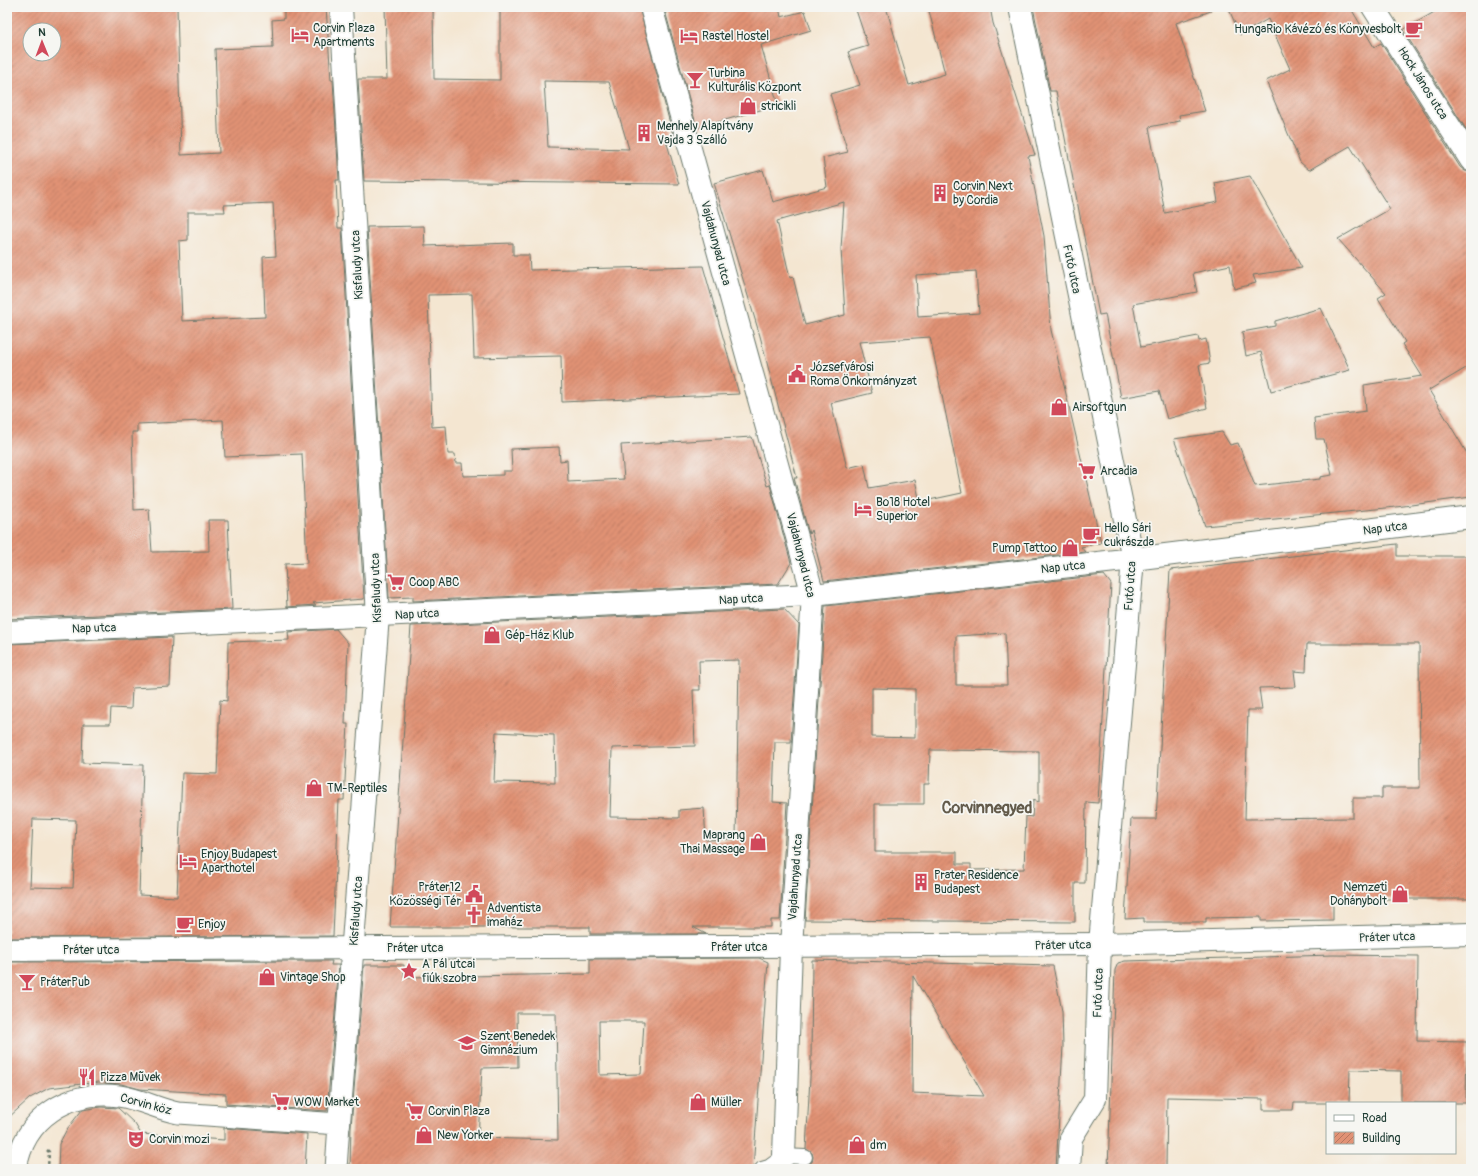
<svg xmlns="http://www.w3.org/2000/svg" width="1478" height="1176" font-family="Pangolin,sans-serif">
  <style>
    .building { fill: url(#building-hatch); fill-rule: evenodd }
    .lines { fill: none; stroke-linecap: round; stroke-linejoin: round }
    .service-casing { stroke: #6a786b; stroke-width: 16 }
    .pedestrian-casing { stroke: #6a786b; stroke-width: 23 }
    .minor-casing { stroke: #6a786b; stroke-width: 24 }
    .path { stroke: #6a786b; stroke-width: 2.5; stroke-dasharray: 3 3; stroke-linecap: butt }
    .service { stroke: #fff; stroke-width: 14 }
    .pedestrian { stroke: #fff; stroke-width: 21 }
    .minor { stroke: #fff; stroke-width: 22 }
    .labels { text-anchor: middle; stroke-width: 3.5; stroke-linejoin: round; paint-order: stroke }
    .poi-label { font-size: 12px; fill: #1f3d34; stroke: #f6f6f2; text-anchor: start }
    .street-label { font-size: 12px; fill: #1f3d34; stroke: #f6f6f2 }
    .district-label { font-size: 16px; font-weight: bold; fill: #635b4b; stroke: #f6f6f2 }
  </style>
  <defs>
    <pattern id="building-hatch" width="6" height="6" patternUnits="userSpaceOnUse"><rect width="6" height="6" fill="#e19275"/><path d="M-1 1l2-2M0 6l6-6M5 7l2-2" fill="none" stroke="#b67861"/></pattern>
  </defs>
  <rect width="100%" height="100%" fill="#f6f6f2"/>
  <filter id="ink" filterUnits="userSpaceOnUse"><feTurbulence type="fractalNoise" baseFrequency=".025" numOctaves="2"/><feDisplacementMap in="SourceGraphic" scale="8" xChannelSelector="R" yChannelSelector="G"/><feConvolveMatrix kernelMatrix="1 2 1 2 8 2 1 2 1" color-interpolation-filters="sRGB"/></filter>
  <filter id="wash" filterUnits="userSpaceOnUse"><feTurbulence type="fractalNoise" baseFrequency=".012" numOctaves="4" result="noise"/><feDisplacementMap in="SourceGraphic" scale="16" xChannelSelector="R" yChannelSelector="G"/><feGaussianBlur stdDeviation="0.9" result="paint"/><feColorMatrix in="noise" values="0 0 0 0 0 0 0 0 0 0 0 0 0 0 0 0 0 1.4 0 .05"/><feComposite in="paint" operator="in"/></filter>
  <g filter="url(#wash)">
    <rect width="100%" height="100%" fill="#f4e6d1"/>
    <g id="blocks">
      <g class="building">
        <path d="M7,7H177L181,155L219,153L215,49L273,47L272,20L284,19V7H326L331,80H333L339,180H336L338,228H342L364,599L313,603L316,605L287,607L285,564L307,563L302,454L225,457L223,420L137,424V432H132L134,510L149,509L152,552L209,551L208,520H228L232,609L7,619ZM30,30H54V54H30ZM273,203L276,256L263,257L265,317L182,321L179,241L188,240V212H225L224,205Z"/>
        <path d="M385,7H433L434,79L500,80V7H639L673,135L665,137L679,184L364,181L358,79H387ZM544,81L609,82L629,149L548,147Z"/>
        <path d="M664,7H779L781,17L805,11L811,30L761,45L778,105L697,128Z"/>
        <path d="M855,7H886L909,85L945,74L928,7H990L993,23L1035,155L1028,156L1044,236L1051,330L1101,543L1081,547L1085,552L824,581L811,530L809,534L794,478H797L760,336L714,183L763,170L773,202L827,187L823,158L848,152L830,94L860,85L848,52L868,46ZM844,202L841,249L845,315L805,325L793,277L790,278L777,221ZM976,271L979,313L918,317L916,275ZM930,337L962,493L920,502L915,480L869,488L864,464L847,468L831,403L872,393L859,342Z"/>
        <path d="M1033,7H1210L1211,11L1176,23L1205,111L1179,115L1180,121L1149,127L1165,213L1218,202L1215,183L1250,176L1302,268L1253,275L1256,283L1234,289L1230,265L1193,273L1197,292L1133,304L1141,347L1198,336L1199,341L1206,339L1210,363L1199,365L1207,408L1167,419L1159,391L1121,398L1105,314L1099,315L1056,91H1050Z"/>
        <path d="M1228,7H1350L1374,47L1381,43L1460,167L1465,171L1471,172V365L1429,390L1471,460V497L1396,507L1205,526L1174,439L1222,432L1230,445L1238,443L1255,486L1320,479V477L1332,475L1324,439H1316L1314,418L1366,411L1364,385L1422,376L1402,344L1405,342L1378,298L1386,293L1338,239L1390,209L1350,146L1309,170L1300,162L1266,81L1290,69L1268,19L1240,35Z"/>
        <path d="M1443,7H1471V137L1403,30Z"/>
        <path d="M424,226L425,246L513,243V255H529L530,270L703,266L739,394L562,402L561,356L474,358L472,294L428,295L432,427L446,426L448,454H455L456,463H462L463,476L503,475V471H512L511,449L559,447L560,461L567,460L568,482L624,479L621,445L752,437L767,486L770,485L791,563L778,584L413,601V597L389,598L367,227Z"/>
        <path d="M1321,308L1350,370L1271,391L1261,352L1246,356L1242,332L1275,326V321Z"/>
        <path d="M1397,544V556H1471V899H1333V920L1261,921V917L1206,918V922H1144V918L1125,919L1131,819H1156L1170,570ZM1307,644H1419L1420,788H1382V798H1353V818L1245,819L1248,710H1262L1259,688L1296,687L1294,671L1306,672Z"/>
        <path d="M1104,575L1111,584L1098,803L1086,802L1085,883H1075V922L805,920L825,606ZM1005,633L1007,685H956V636ZM872,688L915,689V738L872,737ZM930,750L1039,751V802L1033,800L1032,817L1026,816L1024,869L971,870V864H957V852H875V804H924V784H929Z"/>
        <path d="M784,609L799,625L791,742H775L773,802L787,803L780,920H771V927H693L706,934H590V927H390L411,626ZM739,660L736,839L706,840L704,808L679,810V818L610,817L612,748L695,746L693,690H700L699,661ZM496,732L554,735L555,783L494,782Z"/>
        <path d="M336,629L348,643L345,724H348L344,800H339L333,936L7,938V844L9,816H7V644L172,637L170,686L132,688L131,709L111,708L110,724H83L82,763L143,765L139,895L177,897L182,773L217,774L220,700L227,701L228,642L289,640L288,632ZM33,819L76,820L73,888L30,887Z"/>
        <path d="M1333,955L1418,956L1417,1041L1467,1042L1466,1103H1401V1071L1350,1070L1349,1103H1294L1293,1110H1263V1099L1167,1097L1166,1169H1108L1115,970L1118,963L1125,961Z"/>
        <path d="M759,958L768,962L753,1169H350L351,1127L364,965H404V977L590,974V959ZM517,1013H556L558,1140L478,1138L482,1068L518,1067ZM599,1021H644L641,1074L600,1075Z"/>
        <path d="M812,960L1053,966L1062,1011L1063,1046L1056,1169H805V1165L812,1162L813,1157L812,1153L806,1149L811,1060ZM913,976L968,1068L984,1096L912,1093Z"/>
        <path d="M332,961L331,965H339L327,1111L226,1104V1094L140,1089L121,1084L105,1083L107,1081L49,1088L30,1098L7,1119V962Z"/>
        <path d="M101,1107L118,1108L135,1124L141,1134L224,1140V1128L307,1134L305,1169H58L59,1144L67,1129L82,1110Z"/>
      </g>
    </g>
  </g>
  <g filter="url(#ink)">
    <use href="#blocks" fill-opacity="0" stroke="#6a786b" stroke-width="1"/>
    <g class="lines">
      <g class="service-casing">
        <path id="service" d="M762,1169L769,1167L784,1156L805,1157"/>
      </g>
      <g class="pedestrian-casing">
        <path id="pedestrian" d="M16,1169C24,1117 69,1090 119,1096C140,1099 158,1109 178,1113L339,1124L336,1169"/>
      </g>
      <g class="minor-casing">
        <g id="minor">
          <path d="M651,7L813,595L791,947L784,1156"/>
          <path d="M1020,7L1133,559L1100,944L1095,1099L1071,1138L1069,1169"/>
          <path d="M1373,7L1471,160"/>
          <path d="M7,632L813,595L1133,559L1471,517"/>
          <path d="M7,950L1100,944L1471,934"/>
          <path d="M339,1124L378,616L341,7"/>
        </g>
      </g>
      <path class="path" d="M47,1150L49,1152L48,1169"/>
      <use href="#service" class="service"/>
      <use href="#pedestrian" class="pedestrian"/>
      <use href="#minor" class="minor"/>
    </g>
  </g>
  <defs>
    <g id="cafe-bare" transform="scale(1.38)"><path d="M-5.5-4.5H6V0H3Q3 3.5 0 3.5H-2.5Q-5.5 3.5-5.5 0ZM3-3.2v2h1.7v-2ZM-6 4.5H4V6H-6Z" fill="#d1495b" stroke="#f6f6f2" stroke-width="2.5" paint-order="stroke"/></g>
    <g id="hotel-bare" transform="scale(1.38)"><path d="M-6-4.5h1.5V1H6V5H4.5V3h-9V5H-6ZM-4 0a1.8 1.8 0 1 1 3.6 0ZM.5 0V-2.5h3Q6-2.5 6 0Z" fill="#d1495b" stroke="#f6f6f2" stroke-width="2.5" paint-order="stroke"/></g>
    <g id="bar-bare" transform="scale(1.38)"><path d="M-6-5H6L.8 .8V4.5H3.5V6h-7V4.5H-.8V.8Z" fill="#d1495b" stroke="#f6f6f2" stroke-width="2.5" paint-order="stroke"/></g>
    <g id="shop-bare" transform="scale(1.38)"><path d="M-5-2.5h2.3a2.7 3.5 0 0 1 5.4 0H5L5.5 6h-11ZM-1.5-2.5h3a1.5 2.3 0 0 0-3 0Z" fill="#d1495b" stroke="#f6f6f2" stroke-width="2.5" paint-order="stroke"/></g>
    <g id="building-bare" transform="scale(1.38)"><path d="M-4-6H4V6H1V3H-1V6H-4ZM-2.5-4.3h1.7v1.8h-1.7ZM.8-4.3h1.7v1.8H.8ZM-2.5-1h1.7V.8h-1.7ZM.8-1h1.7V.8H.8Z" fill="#d1495b" stroke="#f6f6f2" stroke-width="2.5" paint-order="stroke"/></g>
    <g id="civic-bare" transform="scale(1.38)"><path d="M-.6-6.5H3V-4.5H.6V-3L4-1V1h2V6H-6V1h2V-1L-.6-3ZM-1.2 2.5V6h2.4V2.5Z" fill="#d1495b" stroke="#f6f6f2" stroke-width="2.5" paint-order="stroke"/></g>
    <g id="supermarket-bare" transform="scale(1.38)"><path d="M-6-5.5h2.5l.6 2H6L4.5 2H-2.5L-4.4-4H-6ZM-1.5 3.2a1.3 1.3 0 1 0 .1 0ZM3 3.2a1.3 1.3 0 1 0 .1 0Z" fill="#d1495b" stroke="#f6f6f2" stroke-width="2.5" paint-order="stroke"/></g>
    <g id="church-bare" transform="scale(1.38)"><path d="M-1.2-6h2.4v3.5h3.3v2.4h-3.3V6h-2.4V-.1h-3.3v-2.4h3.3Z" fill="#d1495b" stroke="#f6f6f2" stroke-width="2.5" paint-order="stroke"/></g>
    <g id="sight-bare" transform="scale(1.38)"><path d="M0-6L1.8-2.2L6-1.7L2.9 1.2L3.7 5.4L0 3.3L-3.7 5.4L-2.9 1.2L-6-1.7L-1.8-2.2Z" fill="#d1495b" stroke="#f6f6f2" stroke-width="2.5" paint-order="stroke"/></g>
    <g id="school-bare" transform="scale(1.38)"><path d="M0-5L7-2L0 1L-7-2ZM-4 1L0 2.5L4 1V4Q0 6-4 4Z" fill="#d1495b" stroke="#f6f6f2" stroke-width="2.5" paint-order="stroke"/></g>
    <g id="restaurant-bare" transform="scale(1.38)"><path d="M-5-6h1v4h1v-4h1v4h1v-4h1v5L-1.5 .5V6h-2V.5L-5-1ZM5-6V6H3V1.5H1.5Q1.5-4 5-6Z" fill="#d1495b" stroke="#f6f6f2" stroke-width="2.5" paint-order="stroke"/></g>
    <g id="theatre-bare" transform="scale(1.38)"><path d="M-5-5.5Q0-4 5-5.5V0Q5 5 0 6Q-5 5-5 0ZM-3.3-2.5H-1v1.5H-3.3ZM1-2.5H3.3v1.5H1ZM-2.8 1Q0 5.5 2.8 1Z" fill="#d1495b" stroke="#f6f6f2" stroke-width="2.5" paint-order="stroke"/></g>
  </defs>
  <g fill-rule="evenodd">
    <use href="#cafe-bare" x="1414" y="29"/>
    <use href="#hotel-bare" x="300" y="35"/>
    <use href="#hotel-bare" x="689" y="36"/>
    <use href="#bar-bare" x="695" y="80"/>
    <use href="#shop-bare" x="748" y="106"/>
    <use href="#building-bare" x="644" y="133"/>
    <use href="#building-bare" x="940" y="193"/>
    <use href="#civic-bare" x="797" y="374"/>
    <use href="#shop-bare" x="1059" y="407"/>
    <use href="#supermarket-bare" x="1087" y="471"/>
    <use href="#hotel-bare" x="863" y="509"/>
    <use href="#cafe-bare" x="1091" y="535"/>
    <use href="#shop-bare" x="1070" y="548"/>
    <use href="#supermarket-bare" x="396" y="582"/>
    <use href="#shop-bare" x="492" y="635"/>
    <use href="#shop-bare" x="314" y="788"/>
    <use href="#shop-bare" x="758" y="842"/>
    <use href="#hotel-bare" x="188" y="861"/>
    <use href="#building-bare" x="921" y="882"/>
    <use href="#civic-bare" x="474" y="894"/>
    <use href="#shop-bare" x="1400" y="894"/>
    <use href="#church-bare" x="474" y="915"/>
    <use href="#cafe-bare" x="185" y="924"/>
    <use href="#sight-bare" x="409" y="971"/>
    <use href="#shop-bare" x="267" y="977"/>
    <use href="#bar-bare" x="27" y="982"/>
    <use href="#school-bare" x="467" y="1043"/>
    <use href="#restaurant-bare" x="87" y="1077"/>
    <use href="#supermarket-bare" x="281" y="1102"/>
    <use href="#shop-bare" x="698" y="1102"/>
    <use href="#supermarket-bare" x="415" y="1111"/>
    <use href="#shop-bare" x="424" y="1135"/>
    <use href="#theatre-bare" x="136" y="1139"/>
    <use href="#shop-bare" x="857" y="1145"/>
  </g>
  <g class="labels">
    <g class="poi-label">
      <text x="313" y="32">Corvin Plaza<tspan x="313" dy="14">Apartments</tspan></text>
      <text x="1401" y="33" text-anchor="end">HungaRio Kávézó és Könyvesbolt</text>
      <text x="702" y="40">Rastel Hostel</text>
      <text x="708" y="77">Turbina<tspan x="708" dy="14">Kulturális Központ</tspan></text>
      <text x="761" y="110">stricikli</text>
      <text x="657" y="130">Menhely Alapítvány<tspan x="657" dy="14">Vajda 3 Szálló</tspan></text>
      <text x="953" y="190">Corvin Next<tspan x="953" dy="14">by Cordia</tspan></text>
      <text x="810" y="371">Józsefvárosi<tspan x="810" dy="14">Roma Önkormányzat</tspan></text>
      <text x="1072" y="411">Airsoftgun</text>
      <text x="1100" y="475">Arcadia</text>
      <text x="876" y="506">Bo18 Hotel<tspan x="876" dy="14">Superior</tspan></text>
      <text x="1104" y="532">Hello Sári<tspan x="1104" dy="14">cukrászda</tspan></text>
      <text x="1057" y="552" text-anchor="end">Pump Tattoo</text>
      <text x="409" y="586">Coop ABC</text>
      <text x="505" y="639">Gép-Ház Klub</text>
      <text x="327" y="792">TM-Reptiles</text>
      <text x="745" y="839" text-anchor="end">Maprang<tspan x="745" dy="14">Thai Massage</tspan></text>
      <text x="201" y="858">Enjoy Budapest<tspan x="201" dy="14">Aparthotel</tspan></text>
      <text x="934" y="879">Prater Residence<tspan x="934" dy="14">Budapest</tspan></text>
      <text x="461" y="891" text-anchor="end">Práter12<tspan x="461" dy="14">Közösségi Tér</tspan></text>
      <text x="1387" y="891" text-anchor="end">Nemzeti<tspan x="1387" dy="14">Dohánybolt</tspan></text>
      <text x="487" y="912">Adventista<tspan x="487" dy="14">imaház</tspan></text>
      <text x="198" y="928">Enjoy</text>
      <text x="422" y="968">A Pál utcai<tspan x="422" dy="14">fiúk szobra</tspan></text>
      <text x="280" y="981">Vintage Shop</text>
      <text x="40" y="986">PráterPub</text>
      <text x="480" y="1040">Szent Benedek<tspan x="480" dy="14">Gimnázium</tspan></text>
      <text x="100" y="1081">Pizza Mũvek</text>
      <text x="294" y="1106">WOW Market</text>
      <text x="711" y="1106">Müller</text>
      <text x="428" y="1115">Corvin Plaza</text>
      <text x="437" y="1139">New Yorker</text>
      <text x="149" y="1143">Corvin mozi</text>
      <text x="870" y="1149">dm</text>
    </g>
    <g class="street-label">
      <text transform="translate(1423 83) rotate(58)" y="4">Hock János utca</text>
      <text transform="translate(716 243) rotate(75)" y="4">Vajdahunyad utca</text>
      <text transform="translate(357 265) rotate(-93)" y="4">Kisfaludy utca</text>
      <text transform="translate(1072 269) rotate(78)" y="4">Futó utca</text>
      <text transform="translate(1385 528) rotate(-7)" y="4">Nap utca</text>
      <text transform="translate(801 555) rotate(76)" y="4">Vajdahunyad utca</text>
      <text transform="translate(1063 567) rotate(-6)" y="4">Nap utca</text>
      <text transform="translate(1130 586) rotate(-86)" y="4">Futó utca</text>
      <text transform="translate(376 588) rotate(-92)" y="4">Kisfaludy utca</text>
      <text transform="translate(741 599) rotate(-3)" y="4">Nap utca</text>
      <text transform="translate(417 614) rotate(-3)" y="4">Nap utca</text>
      <text transform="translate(94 628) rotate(-2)" y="4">Nap utca</text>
      <text transform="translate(795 877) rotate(-86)" y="4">Vajdahunyad utca</text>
      <text transform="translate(356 911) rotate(-86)" y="4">Kisfaludy utca</text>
      <text transform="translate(1387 937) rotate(-2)" y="4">Práter utca</text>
      <text transform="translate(1063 945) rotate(-1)" y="4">Práter utca</text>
      <text x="739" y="951">Práter utca</text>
      <text x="415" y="952">Práter utca</text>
      <text x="91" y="954">Práter utca</text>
      <text transform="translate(1098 993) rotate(-88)" y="4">Futó utca</text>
      <text transform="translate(146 1104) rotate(15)" y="4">Corvin köz</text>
    </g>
    <g class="district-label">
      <text x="987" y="813">Corvinnegyed</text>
    </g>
  </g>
  <rect width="1478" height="1176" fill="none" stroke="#f6f6f2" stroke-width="24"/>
  <rect x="1326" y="1102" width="130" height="52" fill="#f6f6f2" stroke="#a0aca6"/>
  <rect x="1334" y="1115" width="20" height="6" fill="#ffffff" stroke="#a0aca6"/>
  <text x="1362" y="1122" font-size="12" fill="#1f3d34">Road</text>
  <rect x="1334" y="1132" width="20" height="12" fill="url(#building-hatch)" stroke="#a0aca6"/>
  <text x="1362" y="1142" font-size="12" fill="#1f3d34">Building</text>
  <g transform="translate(42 42) rotate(359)"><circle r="19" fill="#f6f6f2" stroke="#a0aca6"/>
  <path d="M0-3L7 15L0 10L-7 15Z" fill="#d1495b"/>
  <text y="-6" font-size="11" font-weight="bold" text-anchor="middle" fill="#1f3d34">N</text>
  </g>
</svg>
